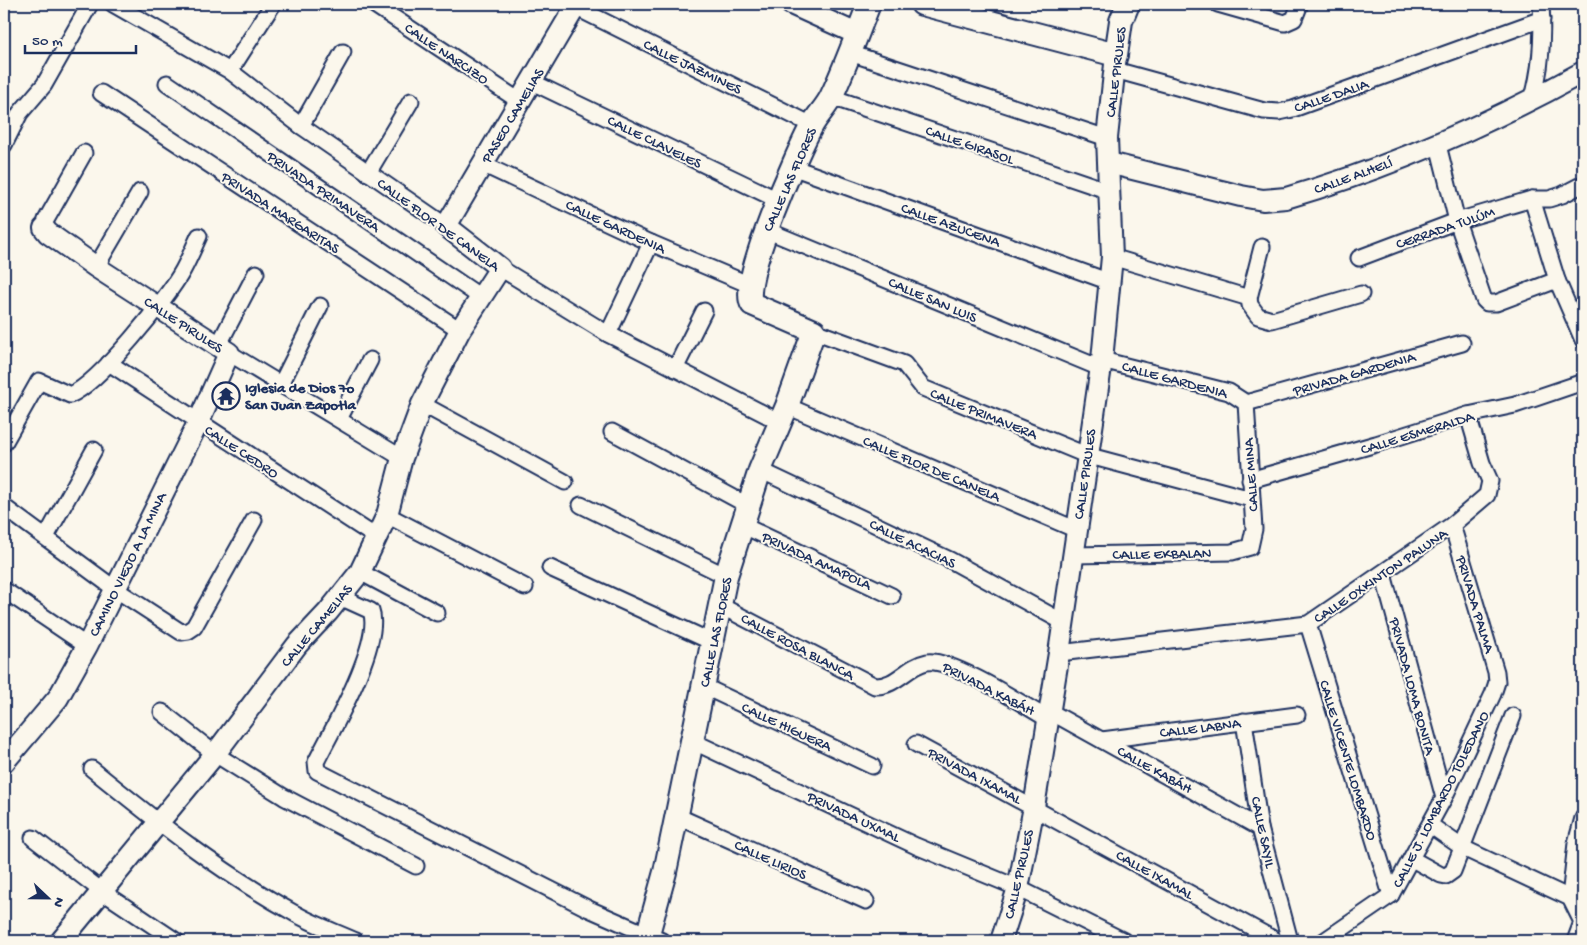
<svg xmlns="http://www.w3.org/2000/svg" width="1587" height="945" font-family="'Gochi Hand',sans-serif">
  <style>
    .lines { fill: none; stroke-linecap: round; stroke-linejoin: round }
    .minor-casing { stroke: #1b2f5e; stroke-width: 19 }
    .tertiary-casing { stroke: #1b2f5e; stroke-width: 24 }
    .secondary-casing { stroke: #1b2f5e; stroke-width: 26 }
    .minor { stroke: #fbf7ec; stroke-width: 15 }
    .tertiary { stroke: #fbf7ec; stroke-width: 20 }
    .secondary { stroke: #fbf7ec; stroke-width: 22 }
    .labels { text-anchor: middle; stroke-width: 4; stroke-linejoin: round; paint-order: stroke }
    .street-label { font-size: 15px; fill: #1b2f5e; stroke: #fbf7ec }
    .poi-label { font-size: 15px; font-weight: bold; fill: #1b2f5e; stroke: #fbf7ec; text-anchor: start }
  </style>
  <rect width="100%" height="100%" fill="#fbf7ec"/>
  <filter id="ink" filterUnits="userSpaceOnUse"><feTurbulence type="fractalNoise" baseFrequency=".02" numOctaves="2"/><feDisplacementMap in="SourceGraphic" scale="10" xChannelSelector="R" yChannelSelector="G"/><feConvolveMatrix kernelMatrix="1 2 1 2 8 2 1 2 1" color-interpolation-filters="sRGB"/></filter>
  <g filter="url(#ink)">
    <g class="lines">
      <g class="minor-casing">
        <g id="minor">
          <path d="M113,4L230,71L301,126L446,226"/>
          <path d="M373,4L521,102"/>
          <path d="M1218,4L1285,23L1294,19L1300,4"/>
          <path d="M575,7L812,125"/>
          <path d="M850,53L1107,138"/>
          <path d="M1115,70L1264,111L1279,112L1293,109L1542,19"/>
          <path d="M230,71L273,4"/>
          <path d="M532,82L778,200"/>
          <path d="M167,83L482,298"/>
          <path d="M101,93L460,330"/>
          <path d="M831,97L1109,191"/>
          <path d="M1532,101C1541,71 1543,35 1541,4"/>
          <path d="M301,126L343,52"/>
          <path d="M4,145L20,113L44,85L90,4"/>
          <path d="M1438,145L1457,221L1484,300L1487,303H1496L1557,280"/>
          <path d="M482,164L651,243L750,285"/>
          <path d="M792,167L1110,282"/>
          <path d="M368,173L411,101"/>
          <path d="M1532,199L1557,280L1583,340"/>
          <path d="M44,228L46,220L84,153"/>
          <path d="M766,230L1100,368"/>
          <path d="M1262,247L1249,298L1250,305L1258,316L1272,320L1361,294"/>
          <path d="M1112,257L1249,298"/>
          <path d="M1359,258L1457,221L1532,199H1549L1562,195L1583,184"/>
          <path d="M96,267L140,192"/>
          <path d="M500,268L608,334L780,422"/>
          <path d="M814,331L904,364L923,388L1086,455L1251,499"/>
          <path d="M608,334L651,243"/>
          <path d="M218,346L256,273"/>
          <path d="M229,353L402,458"/>
          <path d="M1102,360L1229,392L1246,403"/>
          <path d="M109,363L376,537"/>
          <path d="M675,369L704,311"/>
          <path d="M281,384L320,306"/>
          <path d="M1246,403L1462,343"/>
          <path d="M422,404L565,482"/>
          <path d="M787,406L1077,530"/>
          <path d="M339,419L370,360"/>
          <path d="M612,432L749,506"/>
          <path d="M4,443L39,381L70,395C98,384 168,298 183,270C189,259 194,247 199,236"/>
          <path d="M760,470L950,560L1063,622"/>
          <path d="M1250,480L1376,444L1468,415L1515,405L1583,382"/>
          <path d="M581,505L726,576"/>
          <path d="M4,507L115,589L181,632L188,631L194,627L254,520"/>
          <path d="M387,515L525,587"/>
          <path d="M742,525L892,596"/>
          <path d="M46,537L94,450"/>
          <path d="M1074,555L1232,552L1250,547L1254,529L1246,403"/>
          <path d="M550,568L712,642"/>
          <path d="M360,572L437,613"/>
          <path d="M1383,574L1444,798"/>
          <path d="M4,590L87,646"/>
          <path d="M340,597L371,611C383,642 331,732 316,762L317,771L589,909L662,941"/>
          <path d="M721,606L875,686C896,687 907,666 927,662C951,658 1024,705 1048,719"/>
          <path d="M1308,624L1391,895"/>
          <path d="M1059,653L1308,624L1452,525L1487,495L1490,481L1482,463L1468,415"/>
          <path d="M703,686L872,766"/>
          <path d="M1049,711L1260,828"/>
          <path d="M162,712L215,754L284,797L416,866"/>
          <path d="M1244,721L1260,828L1290,941"/>
          <path d="M1102,740L1297,715"/>
          <path d="M692,741L916,846L1018,888L1124,941"/>
          <path d="M916,744L1277,941"/>
          <path d="M92,769C156,821 221,873 294,913C313,924 336,932 356,941"/>
          <path d="M677,816L866,901"/>
          <path d="M1430,825L1463,848L1570,898L1582,922L1575,941"/>
          <path d="M33,838L103,892L176,941"/>
          <path d="M1412,859L1441,875L1446,876L1453,871L1513,716"/>
          <path d="M1570,898L1576,843L1583,818"/>
          <path d="M1324,941L1391,895L1444,798L1493,694L1497,682L1496,672L1452,525"/>
        </g>
      </g>
      <g class="tertiary-casing">
        <g id="tertiary">
          <path d="M791,4L857,34"/>
          <path d="M1109,163L1241,196L1263,200L1286,198C1389,168 1489,124 1583,72"/>
          <path d="M4,762L58,698L87,646L198,423L229,353L96,267L48,233L44,228"/>
          <path d="M61,941L215,754L297,645L328,612L360,572L387,515L402,458L422,404L460,330L500,268L446,226L577,4"/>
          <path d="M1001,941L1018,888L1034,807L1059,653L1102,360L1112,257L1107,138L1116,55"/>
        </g>
      </g>
      <g class="secondary-casing">
        <g id="secondary">
          <path d="M922,4L1116,55L1121,21L1128,4"/>
          <path d="M646,941L665,872L726,576L760,470L787,406L814,331L752,304C738,285 798,151 811,127C817,115 827,107 832,95C846,65 857,34 869,4"/>
        </g>
      </g>
      <use href="#minor" class="minor"/>
      <use href="#tertiary" class="tertiary"/>
      <use href="#secondary" class="secondary"/>
    </g>
  </g>
  <defs>
    <g id="temple-ring" transform="scale(1.4375)"><circle r="9.5" fill="#fbf7ec" stroke="#1b2f5e" stroke-width="1.5"/><path d="M0-6L5-2H3V0L6.5 2.5H4V6H1.5V3h-3V6H-4V2.5H-6.5L-3 0V-2H-5Z" fill="#1b2f5e"/></g>
  </defs>
  <g fill-rule="evenodd">
    <use href="#temple-ring" x="226" y="396"/>
  </g>
  <g class="labels">
    <g class="street-label">
      <text transform="translate(447 53) rotate(34)" y="5">CALLE NARCIZO</text>
      <text transform="translate(693 66) rotate(26)" y="5">CALLE JAZMINES</text>
      <text transform="translate(1115 72) rotate(-83)" y="5">CALLE PIRULES</text>
      <text transform="translate(1331 95) rotate(-19)" y="5">CALLE DALIA</text>
      <text transform="translate(512 115) rotate(-59)" y="5">PASEO CAMELIAS</text>
      <text transform="translate(655 141) rotate(26)" y="5">CALLE CLAVELES</text>
      <text transform="translate(970 144) rotate(19)" y="5">CALLE GIRASOL</text>
      <text transform="translate(1353 175) rotate(-20)" y="5">CALLE ALHELÍ</text>
      <text transform="translate(789 179) rotate(-66)" y="5">CALLE LAS FLORES</text>
      <text transform="translate(324 191) rotate(34)" y="5">PRIVADA PRIMAVERA</text>
      <text transform="translate(281 212) rotate(33)" y="5">PRIVADA MARGARITAS</text>
      <text transform="translate(439 224) rotate(36)" y="5">CALLE FLOR DE CANELA</text>
      <text transform="translate(951 224) rotate(20)" y="5">CALLE AZUCENA</text>
      <text transform="translate(616 226) rotate(25)" y="5">CALLE GARDENIA</text>
      <text transform="translate(1445 227) rotate(-19)" y="5">CERRADA TULÚM</text>
      <text transform="translate(933 299) rotate(23)" y="5">CALLE SAN LUIS</text>
      <text transform="translate(184 324) rotate(33)" y="5">CALLE PIRULES</text>
      <text transform="translate(1354 373) rotate(-16)" y="5">PRIVADA GARDENIA</text>
      <text transform="translate(1175 379) rotate(15)" y="5">CALLE GARDENIA</text>
      <text transform="translate(984 413) rotate(22)" y="5">CALLE PRIMAVERA</text>
      <text transform="translate(1417 432) rotate(-17)" y="5">CALLE ESMERALDA</text>
      <text transform="translate(242 451) rotate(33)" y="5">CALLE CEDRO</text>
      <text transform="translate(932 468) rotate(23)" y="5">CALLE FLOR DE CANELA</text>
      <text transform="translate(1084 474) rotate(-82)" y="5">CALLE PIRULES</text>
      <text transform="translate(1250 475) rotate(-94)" y="5">CALLE MINA</text>
      <text transform="translate(913 543) rotate(26)" y="5">CALLE ACACIAS</text>
      <text transform="translate(1162 553) rotate(-1)" y="5">CALLE EKBALAN</text>
      <text transform="translate(817 560) rotate(25)" y="5">PRIVADA AMAPOLA</text>
      <text transform="translate(127 564) rotate(-64)" y="5">CAMINO VIEJO A LA MINA</text>
      <text transform="translate(1380 575) rotate(-34)" y="5">CALLE OXKINTON PALUNA</text>
      <text transform="translate(1476 604) rotate(73)" y="5">PRIVADA PALMA</text>
      <text transform="translate(316 625) rotate(-50)" y="5">CALLE CAMELIAS</text>
      <text transform="translate(715 632) rotate(-78)" y="5">CALLE LAS FLORES</text>
      <text transform="translate(798 646) rotate(28)" y="5">CALLE ROSA BLANCA</text>
      <text transform="translate(1413 686) rotate(75)" y="5">PRIVADA LOMA BONITA</text>
      <text transform="translate(989 688) rotate(27)" y="5">PRIVADA KABÁH</text>
      <text transform="translate(787 726) rotate(25)" y="5">CALLE HIGUERA</text>
      <text transform="translate(1200 727) rotate(-7)" y="5">CALLE LABNA</text>
      <text transform="translate(1349 760) rotate(73)" y="5">CALLE VICENTE LOMBARDO</text>
      <text transform="translate(1155 769) rotate(29)" y="5">CALLE KABÁH</text>
      <text transform="translate(975 775) rotate(28)" y="5">PRIVADA IXAMAL</text>
      <text transform="translate(1440 799) rotate(-63)" y="5">CALLE J. LOMBARDO TOLEDANO</text>
      <text transform="translate(854 816) rotate(25)" y="5">PRIVADA UXMAL</text>
      <text transform="translate(1264 832) rotate(78)" y="5">CALLE SAYIL</text>
      <text transform="translate(771 859) rotate(24)" y="5">CALLE LIRIOS</text>
      <text transform="translate(1018 874) rotate(-77)" y="5">CALLE PIRULES</text>
      <text transform="translate(1155 874) rotate(29)" y="5">CALLE IXAMAL</text>
    </g>
    <g class="poi-label">
      <text x="245" y="392">Iglesia de Dios 7o<tspan x="245" dy="17">San Juan Zapotla</tspan></text>
    </g>
  </g>
  <rect width="1587" height="945" fill="none" stroke="#fbf7ec" stroke-width="20"/>
  <rect x="10" y="10" width="1567" height="925" fill="none" stroke="#1b2f5e" stroke-width="2" filter="url(#ink)"/>
  <g transform="translate(48 898) rotate(112)" stroke="#fbf7ec" stroke-width="4" paint-order="stroke">
  <path d="M0-4L9 19L0 12L-9 19Z" fill="#1b2f5e"/>
  <text y="-8" font-size="14" font-weight="bold" text-anchor="middle" fill="#1b2f5e">N</text>
  </g>
  <path d="M25 45v8h111v-8" fill="none" stroke="#1b2f5e" stroke-width="2.5"/>
  <text x="32" y="45" font-size="15" fill="#1b2f5e" stroke="#fbf7ec" stroke-width="4" paint-order="stroke">50 m</text>
</svg>
